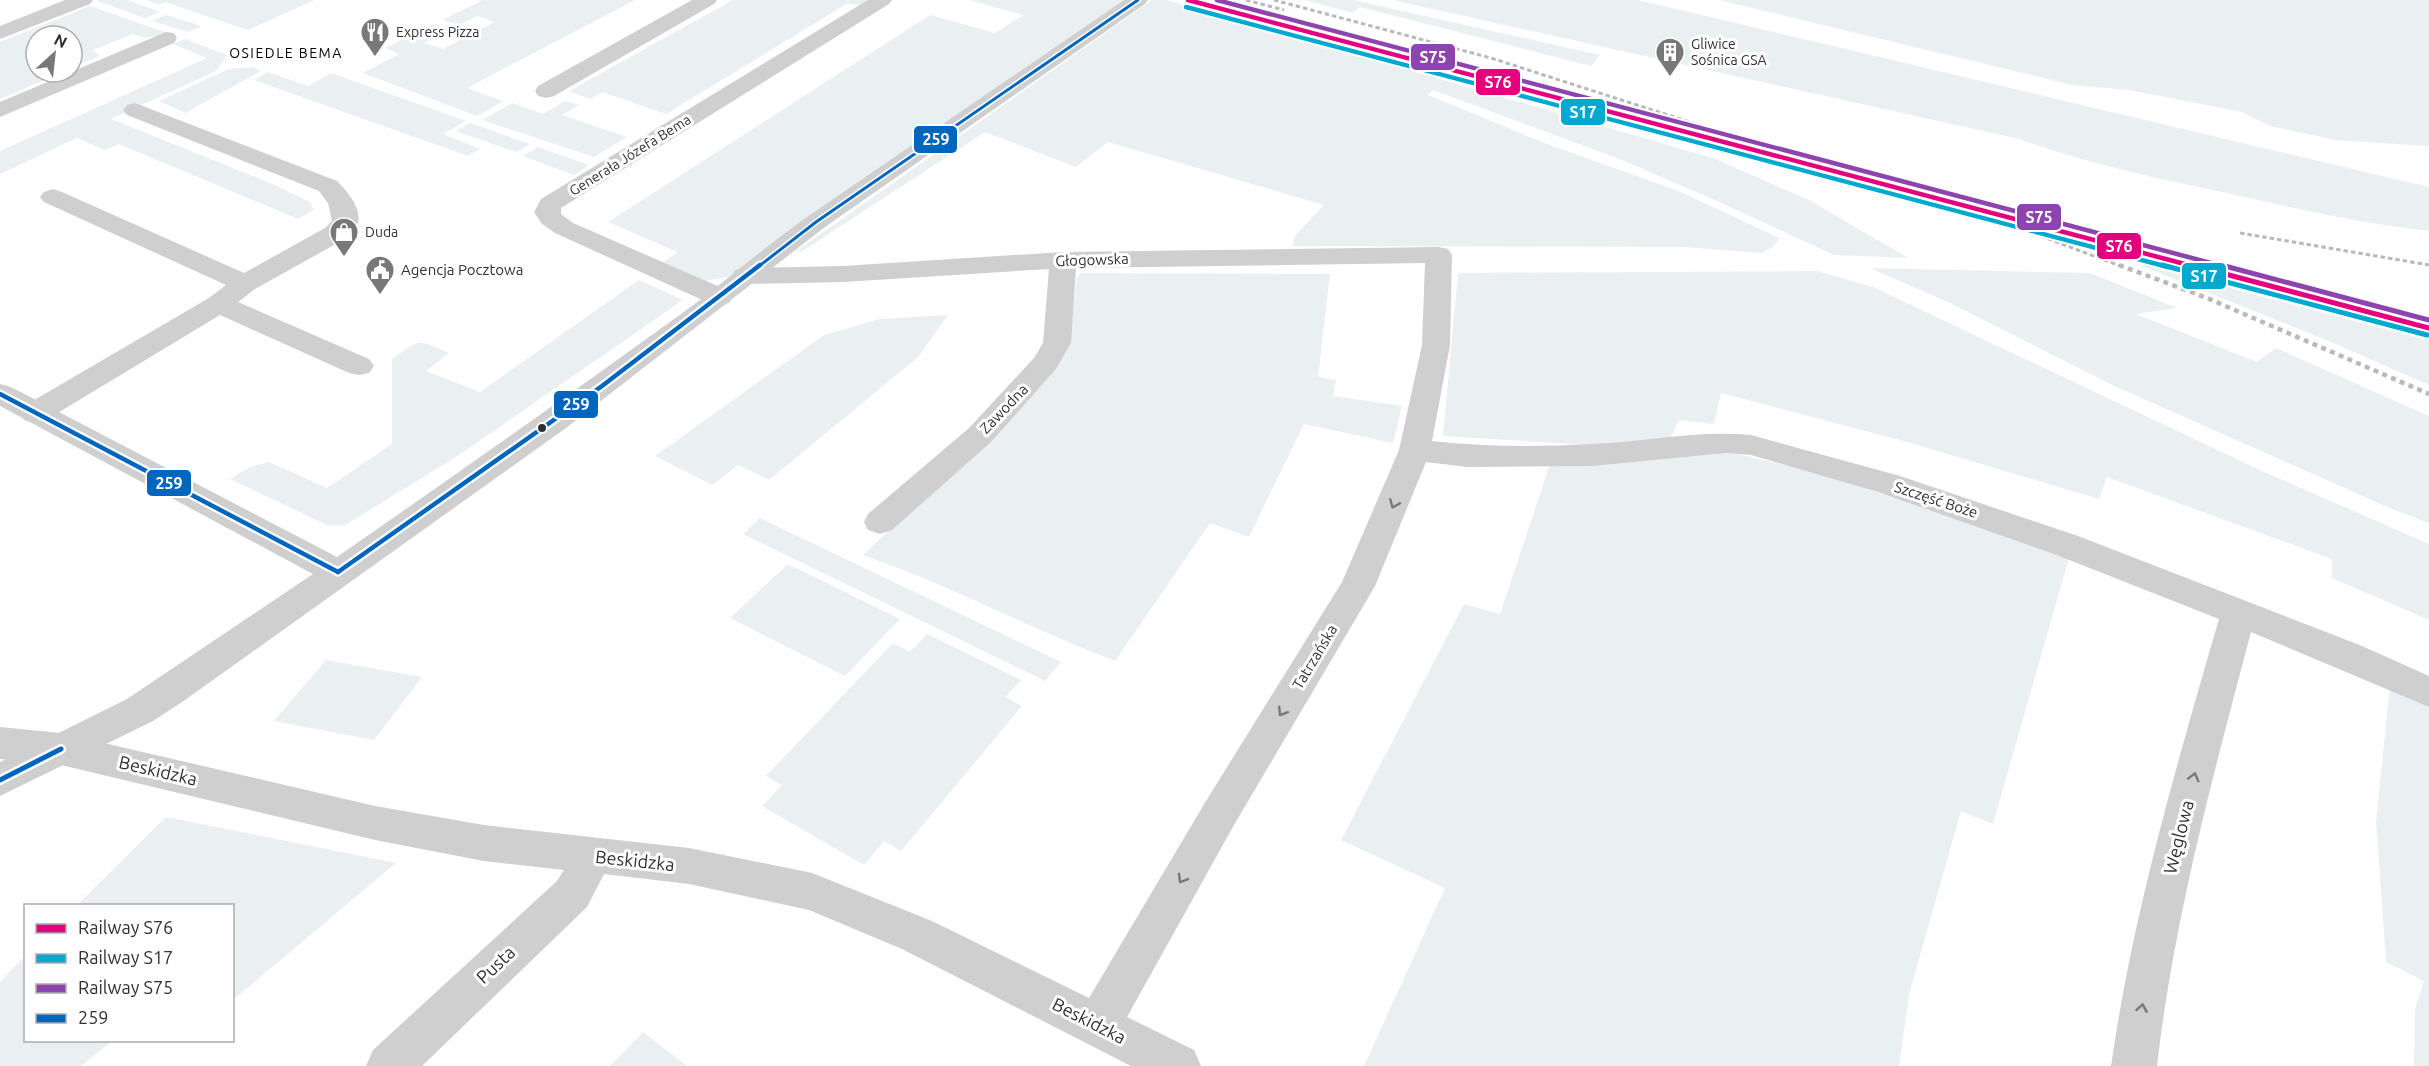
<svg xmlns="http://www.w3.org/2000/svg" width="2429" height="1066" font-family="Ubuntu,sans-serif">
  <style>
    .green { fill: #eaf0f1 }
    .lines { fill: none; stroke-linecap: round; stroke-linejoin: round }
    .minor { fill: #cfcfcf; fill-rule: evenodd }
    .tertiary { fill: #cfcfcf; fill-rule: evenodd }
    .rail-far1 { stroke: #b9b9b9; stroke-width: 3; stroke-dasharray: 4.5 3; stroke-linecap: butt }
    .rail { stroke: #b9b9b9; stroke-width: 4.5; stroke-dasharray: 5 4.5; stroke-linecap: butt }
    .bus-1-far2-casing { stroke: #fff; stroke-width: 6 }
    .bus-1-far1-casing { stroke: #fff; stroke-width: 9 }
    .bus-1-casing { stroke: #fff; stroke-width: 10 }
    .bus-1-far2 { stroke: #0065bd; stroke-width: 3 }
    .bus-1-far1 { stroke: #0065bd; stroke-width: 4.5 }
    .bus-1 { stroke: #0065bd; stroke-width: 5 }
    .rail-1-far1-casing { stroke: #fff; stroke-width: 8 }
    .rail-1-casing { stroke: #fff; stroke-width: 10 }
    .rail-2-far1-casing { stroke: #fff; stroke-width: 8 }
    .rail-2-casing { stroke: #fff; stroke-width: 10 }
    .rail-3-far1-casing { stroke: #fff; stroke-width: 8 }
    .rail-3-casing { stroke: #fff; stroke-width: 10 }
    .rail-1-far1 { stroke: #e5007d; stroke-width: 4.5 }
    .rail-1 { stroke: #e5007d; stroke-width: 5 }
    .rail-2-far1 { stroke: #00a9ce; stroke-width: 4.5 }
    .rail-2 { stroke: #00a9ce; stroke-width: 5 }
    .rail-3-far1 { stroke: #8e44ad; stroke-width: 4.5 }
    .rail-3 { stroke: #8e44ad; stroke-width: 5 }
    .oneway { stroke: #787878 }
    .bus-dot { fill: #303030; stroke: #fff; stroke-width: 2 }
    .labels { text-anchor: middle; stroke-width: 6; stroke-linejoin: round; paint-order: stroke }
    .far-poi-label { font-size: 14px; fill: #303030; stroke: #fff; text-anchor: start }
    .far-neighbourhood-label { font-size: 14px; letter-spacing: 1.5px; fill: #000; stroke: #fff }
    .far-street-label { font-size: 14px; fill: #303030; stroke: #fff }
    .street-label { font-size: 15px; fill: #303030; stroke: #fff }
    .poi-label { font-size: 15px; fill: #303030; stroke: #fff; text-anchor: start }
    .near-street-label { font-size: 18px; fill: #303030; stroke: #fff }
    .line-badge { stroke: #fff; stroke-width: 2 }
    .badge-label { font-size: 16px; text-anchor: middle; font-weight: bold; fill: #fff }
  </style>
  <rect width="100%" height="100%" fill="#fff"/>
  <g class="green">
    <path d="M99,0H127L160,12L145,18L97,1Z"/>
    <path d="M147,0H315L248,30L165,2L159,5Z"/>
    <path d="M483,0H635L467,88L503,101L477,116L363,73L399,54L385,48L434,24L450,29L424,43L443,49L494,22L478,16L459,25L442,20Z"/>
    <path d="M733,0H871L860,6L848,3L666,114L602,92L590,99L569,91Z"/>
    <path d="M969,0H1124L795,227L729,277L704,281L663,262L678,252L608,222L930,15L995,33L1023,15Z"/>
    <path d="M1152,0H1167L1713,158L1809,200L1908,258L1834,255L1717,201L1617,158L1433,90L1428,95L1547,144L1681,192L1779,238L1773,247L1761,253L1684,247L1292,246L1295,236L1324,205L1108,142L1076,167L985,132L801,252L798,250Z"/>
    <path d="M1305,0H1353L1600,55L1591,66L1360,7L1353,13Z"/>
    <path d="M1392,0H1638L2429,187V231C2362,224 2297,209 2231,194C2159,179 2088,164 2019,139Z"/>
    <path d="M1719,0H2429V146L2335,140L2270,126L2242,112L2129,90L2072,85Z"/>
    <path d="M90,6L170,34L144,38L133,34L93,50L100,56L72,68V36H36V72H63L0,99V42Z"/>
    <path d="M166,15L202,26L188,32L152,21Z"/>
    <path d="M185,39L227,55L216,71L111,119L275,185L310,202L314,210L298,219L119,144L105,150L77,138L0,174V151L207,58L173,44Z"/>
    <path d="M253,67L261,71L185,113L159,101L229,69Z"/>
    <path d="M268,72L308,86L331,73L466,121L443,134L480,149L468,156L254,80Z"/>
    <path d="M565,101L579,105L562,115L627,137L594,157L482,120L512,103L543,114Z"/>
    <path d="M470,123L530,144L516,152L456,131Z"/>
    <path d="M538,147L589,165L574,175L523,156Z"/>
    <path d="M2149,258L2429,332V385L2331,342L2142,266Z"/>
    <path d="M1870,268L2090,273L2177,308L2136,314L2257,362L2276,348L2429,416V523L2392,509L2112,385L1950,303Z"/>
    <path d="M1817,271L1873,287L2262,471L2429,544V620L2332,578V559L2107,477L2099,499L1907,442L1721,393L1714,424L1679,420L1670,439L1589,445L1443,436L1458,273Z"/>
    <path d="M1081,273L1330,274L1318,377L1336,380L1333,396L1402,406L1393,443L1304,424L1249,537L1210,523L1115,661C1030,629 950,585 863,555L1018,409L1070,338L1077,277Z"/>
    <path d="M639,280L683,300L456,457L345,525L329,526L230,479L250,467L269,462L327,488L392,444V359C422,338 416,339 449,353L426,371L480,392Z"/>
    <path d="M948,315L918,357L769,480L738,465L712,485L655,456L824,335L880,319Z"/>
    <path d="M1732,453L1808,470L2003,533L2069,558L1993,824L1961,811L1909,995L1899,1066H1364L1445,888L1341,840L1464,604L1500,614L1550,464Z"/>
    <path d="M760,518L1061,662L1045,681L743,534Z"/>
    <path d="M788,564L900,619L845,676L730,618Z"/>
    <path d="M927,634L1021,680L1005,697L1022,706L901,851L884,841L864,865L762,806L782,785L766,776L893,643L910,652Z"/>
    <path d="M326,660L422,677L374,740L274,721Z"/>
    <path d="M2390,685L2429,702V1066H2414L2415,1009L2424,981L2386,962L2376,822Z"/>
    <path d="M166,817L396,863L233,1000L232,906L77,905Z"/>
    <path d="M25,956L26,1040L112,1041L81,1066H0V982Z"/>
    <path d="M643,1032L687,1066H610Z"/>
  </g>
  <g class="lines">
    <g class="minor">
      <path d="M65,0H93L90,4L0,39V26Z"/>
      <path d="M692,0H717L714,4L554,96L546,98L538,96L535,91L538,86Z"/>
      <path d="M868,0H892L889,4L561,208V214L573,223L729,291L733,297L729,303L719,305L709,303L555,233L542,224L534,212L541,199Z"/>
      <path d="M166,32L174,33L177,38L174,43L0,117V102Z"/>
      <path d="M135,103L337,181C346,190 364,210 357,225C354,230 348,235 343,240L255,289L238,302L369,359L374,366L369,373L359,375L349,373L220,315L46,420L35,423L24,420L20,413L24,406L209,298L226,285L44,202L40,197L44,192L53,189L62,192L244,273L325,228L332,221L328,203L319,191L127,115L123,110L127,105Z"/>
      <path d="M1439,247L1448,249L1452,255L1450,345L1432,441C1485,447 1539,447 1592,444C1645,442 1698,430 1751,435L1900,476L2078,536L2362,646L2429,676V707L2251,632C2213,776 2174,918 2157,1066H2111C2133,913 2176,767 2219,619L2054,554L1878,492L1751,455L1726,453L1592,466L1467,467L1426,462L1375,586L1234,825L1127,1017L1194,1050L1201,1066H1131L902,949L809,910L689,884L604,874L587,907L422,1066H366L373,1050L557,881L564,870L484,861L375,840L61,765L0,759V727L61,733L375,806L484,825L689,848L812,873L932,921L1089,998L1206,801L1342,582L1399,450L1422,345L1425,263L1076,268L1071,343L1056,369L991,442L892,530L880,534L868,530L864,522L868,514L969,428L1034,358L1043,343L1049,269L843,282L745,284L735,282L732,276L735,270L745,268L843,266L1063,252Z"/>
    </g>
    <path class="tertiary" d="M1124,0H1148L1145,4L825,227L566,428L185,700L153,721L0,796V762L127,699L313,574L0,406V384L11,387L337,557C455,475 572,393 688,309C728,279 766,246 807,217Z"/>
    <g class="rail-far1">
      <path d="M1246,0L1284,10"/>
      <path d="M1274,0L1491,58L2022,229L2123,267"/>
      <path d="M2240,233L2429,265"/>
    </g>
    <path class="rail" d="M2119,265L2207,298L2429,394"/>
    <g class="bus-1-far2-casing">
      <path id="bus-1-far2" d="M758,267L816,222L1138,0"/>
    </g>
    <g class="bus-1-far1-casing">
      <g id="bus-1-far1">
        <path d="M0,394L338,572"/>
        <path d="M338,572L602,386L760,265"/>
      </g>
    </g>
    <g class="bus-1-casing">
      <path id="bus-1" d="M0,780L61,749"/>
    </g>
    <use href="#bus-1-far2" class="bus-1-far2"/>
    <use href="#bus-1-far1" class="bus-1-far1"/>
    <use href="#bus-1" class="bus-1"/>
    <g class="rail-1-far1-casing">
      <path id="rail-1-far1" d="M1188,0L2196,267"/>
    </g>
    <g class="rail-1-casing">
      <path id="rail-1" d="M2191,265L2429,328"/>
    </g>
    <g class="rail-2-far1-casing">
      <path id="rail-2-far1" d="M1186,7L2168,267"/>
    </g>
    <g class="rail-2-casing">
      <path id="rail-2" d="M2162,265L2427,335"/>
    </g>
    <g class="rail-3-far1-casing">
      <path id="rail-3-far1" d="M1217,0L2226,267"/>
    </g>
    <g class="rail-3-casing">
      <path id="rail-3" d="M2221,265L2429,320"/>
    </g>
    <use href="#rail-1-far1" class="rail-1-far1"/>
    <use href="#rail-1" class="rail-1"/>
    <use href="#rail-2-far1" class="rail-2-far1"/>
    <use href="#rail-2" class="rail-2"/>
    <use href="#rail-3-far1" class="rail-3-far1"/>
    <use href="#rail-3" class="rail-3"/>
  </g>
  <defs><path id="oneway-chevron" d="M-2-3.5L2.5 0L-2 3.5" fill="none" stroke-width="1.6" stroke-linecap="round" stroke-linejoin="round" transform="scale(1.5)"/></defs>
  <g class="oneway">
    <use href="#oneway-chevron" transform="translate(1394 504) rotate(113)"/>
    <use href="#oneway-chevron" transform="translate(1282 712) rotate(122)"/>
    <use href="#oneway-chevron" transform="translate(2194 777) rotate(-76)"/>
    <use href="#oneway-chevron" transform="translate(1182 879) rotate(120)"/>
    <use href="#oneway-chevron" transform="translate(2142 1008) rotate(-80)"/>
  </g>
  <defs>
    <g id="restaurant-pin" transform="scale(1.5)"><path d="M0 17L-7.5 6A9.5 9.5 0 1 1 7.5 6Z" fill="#787878" stroke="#fff"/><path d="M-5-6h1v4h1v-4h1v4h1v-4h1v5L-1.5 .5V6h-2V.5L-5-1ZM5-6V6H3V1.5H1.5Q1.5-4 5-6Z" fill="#fff"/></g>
    <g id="building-pin" transform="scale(1.5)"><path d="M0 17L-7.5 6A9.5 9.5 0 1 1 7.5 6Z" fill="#787878" stroke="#fff"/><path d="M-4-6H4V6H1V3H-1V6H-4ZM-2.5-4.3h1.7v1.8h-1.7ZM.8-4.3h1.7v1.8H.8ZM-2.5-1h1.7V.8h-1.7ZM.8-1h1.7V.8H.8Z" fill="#fff"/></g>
    <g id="shop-pin" transform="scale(1.5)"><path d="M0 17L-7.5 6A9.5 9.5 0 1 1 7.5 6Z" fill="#787878" stroke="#fff"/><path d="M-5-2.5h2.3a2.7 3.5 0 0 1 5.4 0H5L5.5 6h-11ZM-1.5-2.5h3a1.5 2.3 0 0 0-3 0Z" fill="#fff"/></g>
    <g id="civic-pin" transform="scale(1.5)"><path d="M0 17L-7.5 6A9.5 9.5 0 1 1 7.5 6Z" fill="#787878" stroke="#fff"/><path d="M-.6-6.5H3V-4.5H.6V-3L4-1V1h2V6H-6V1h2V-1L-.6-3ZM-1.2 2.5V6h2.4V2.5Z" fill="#fff"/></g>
  </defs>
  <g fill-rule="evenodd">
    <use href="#restaurant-pin" x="375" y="32"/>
    <use href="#building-pin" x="1670" y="52"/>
    <use href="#shop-pin" x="344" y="232"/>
    <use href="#civic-pin" x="380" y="270"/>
  </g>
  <circle class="bus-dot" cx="542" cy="428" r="5"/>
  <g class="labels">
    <g class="far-poi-label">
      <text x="396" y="37">Express Pizza</text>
      <text x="1691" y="49">Gliwice<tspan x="1691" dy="16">Sośnica GSA</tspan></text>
      <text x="365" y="237">Duda</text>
    </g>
    <g class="far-neighbourhood-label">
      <text x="286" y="58">OSIEDLE BEMA</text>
    </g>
    <g class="far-street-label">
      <text transform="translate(630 155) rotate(-32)" y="5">Generała Józefa Bema</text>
    </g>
    <g class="street-label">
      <text transform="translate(1092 260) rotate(-2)" y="5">Głogowska</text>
      <text transform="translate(1004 409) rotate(-46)" y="5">Zawodna</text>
      <text transform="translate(1936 500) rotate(18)" y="5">Szczęść Boże</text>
      <text transform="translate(1315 657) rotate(-59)" y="5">Tatrzańska</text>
    </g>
    <g class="poi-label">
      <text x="401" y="275">Agencja Pocztowa</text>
    </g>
    <g class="near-street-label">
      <text transform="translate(158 771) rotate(13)" y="6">Beskidzka</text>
      <text transform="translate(2179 837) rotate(-76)" y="6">Węglowa</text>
      <text transform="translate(635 861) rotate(6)" y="6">Beskidzka</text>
      <text transform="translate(496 965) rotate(-43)" y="6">Pusta</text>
      <text transform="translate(1089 1021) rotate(27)" y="6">Beskidzka</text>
    </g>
  </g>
  <g class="line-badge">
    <rect x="1410" y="43" width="46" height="28" rx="6" fill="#8e44ad"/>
    <rect x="1475" y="68" width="46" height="28" rx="6" fill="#e5007d"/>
    <rect x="1560" y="98" width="46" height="28" rx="6" fill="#00a9ce"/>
    <rect x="913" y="125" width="45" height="29" rx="6" fill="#0065bd"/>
    <rect x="2016" y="203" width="46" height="28" rx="6" fill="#8e44ad"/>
    <rect x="2096" y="232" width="46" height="28" rx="6" fill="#e5007d"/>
    <rect x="2181" y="262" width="46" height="28" rx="6" fill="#00a9ce"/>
    <rect x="553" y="390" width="46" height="29" rx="6" fill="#0065bd"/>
    <rect x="146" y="469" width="46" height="28" rx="6" fill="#0065bd"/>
  </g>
  <g class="badge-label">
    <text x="1433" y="63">S75</text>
    <text x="1498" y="88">S76</text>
    <text x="1583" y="118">S17</text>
    <text x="936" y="145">259</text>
    <text x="2039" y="223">S75</text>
    <text x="2119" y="252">S76</text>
    <text x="2204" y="282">S17</text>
    <text x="576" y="410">259</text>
    <text x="169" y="489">259</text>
  </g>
  <rect x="24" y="904" width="210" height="138" fill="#ffffff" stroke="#acacac" stroke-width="1.5"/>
  <rect x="36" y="924" width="30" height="9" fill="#e5007d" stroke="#acacac" stroke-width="1.5"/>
  <text x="78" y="934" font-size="18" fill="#303030">Railway S76</text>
  <rect x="36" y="954" width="30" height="9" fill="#00a9ce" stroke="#acacac" stroke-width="1.5"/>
  <text x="78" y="964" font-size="18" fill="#303030">Railway S17</text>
  <rect x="36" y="984" width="30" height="9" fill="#8e44ad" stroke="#acacac" stroke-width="1.5"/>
  <text x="78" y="994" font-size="18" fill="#303030">Railway S75</text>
  <rect x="36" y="1014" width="30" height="9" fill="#0065bd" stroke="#acacac" stroke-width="1.5"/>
  <text x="78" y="1024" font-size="18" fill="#303030">259</text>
  <g transform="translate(54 54) rotate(27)"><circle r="28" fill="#ffffff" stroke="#acacac" stroke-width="1.5"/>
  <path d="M0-4.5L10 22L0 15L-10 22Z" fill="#787878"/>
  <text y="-9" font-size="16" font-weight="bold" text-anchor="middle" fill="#303030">N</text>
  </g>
</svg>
